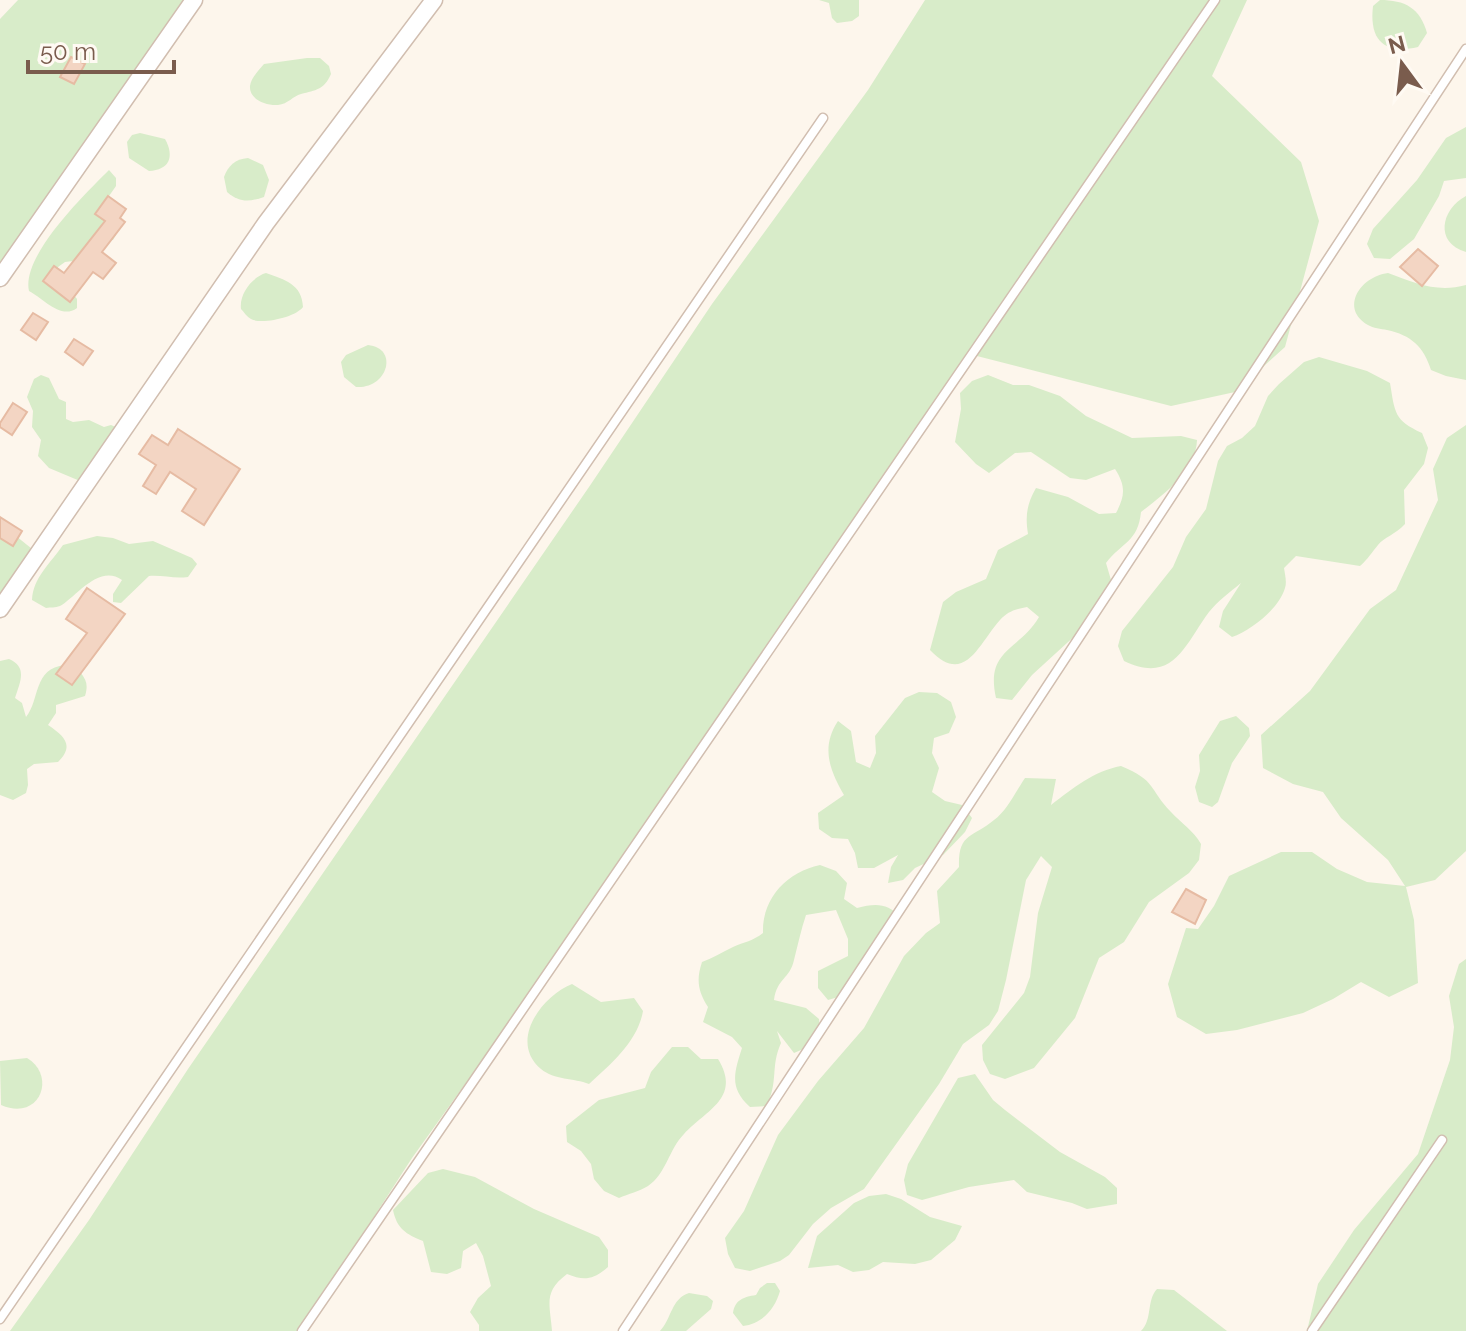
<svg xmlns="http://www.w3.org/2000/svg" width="1466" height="1331" font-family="Raleway,sans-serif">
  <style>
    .green { fill: #d8ecc9 }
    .building { fill: #f3d5c3; stroke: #e6bba3; stroke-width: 2 }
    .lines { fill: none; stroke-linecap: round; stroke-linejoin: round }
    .service-casing { stroke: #d1beb0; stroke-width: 11 }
    .minor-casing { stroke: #d1beb0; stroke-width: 19 }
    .service { stroke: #fff; stroke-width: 8 }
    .minor { stroke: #fff; stroke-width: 16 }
  </style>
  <rect width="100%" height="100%" fill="#fdf6ec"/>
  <g class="green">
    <path d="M18,0H190L0,285V19Z"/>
    <path d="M819,0H859V16L852,21L837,23L832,18L829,3Z"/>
    <path d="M925,0H1247L1212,76L1301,162L1319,221L1285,347L1235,392L1171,406L973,355L537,984L412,1158L300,1331H10L89,1220L188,1069L589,487L712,304L868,90Z"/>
    <path d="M1380,0C1405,0 1420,8 1427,33L1418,47C1384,55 1369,40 1373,6Z"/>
    <path d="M307,58H320L329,66L331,74C324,90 316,90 301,94C293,96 288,104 278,105C267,106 249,100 250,86C251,78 259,70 264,64Z"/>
    <path d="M1466,127V178L1444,181L1439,196L1414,239L1390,259L1374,258L1367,244L1373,229L1417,180L1446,138Z"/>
    <path d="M140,133L165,139C175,157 169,170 149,171L129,158L127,142L132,135Z"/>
    <path d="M248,158L263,165L269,180L264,197C249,202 240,203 227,192L224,177C228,166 235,159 248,158Z"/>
    <path d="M109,170L116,178V186L102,206L117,233L113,240L90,239L91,247L79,266L73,261L65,262L58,267L57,274L77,299V308C61,320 44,299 29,291C21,256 85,194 109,170Z"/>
    <path d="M1466,196V252C1434,243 1441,209 1466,196Z"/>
    <path d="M266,273C285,280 302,284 303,307C296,317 262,325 251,319C247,317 244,312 241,309C239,294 252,277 266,273Z"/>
    <path d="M1388,273C1415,283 1437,293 1466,285V380L1446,376L1431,370C1424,347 1411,335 1387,330C1381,329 1373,328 1368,325C1340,309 1359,277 1388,273Z"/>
    <path d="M368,345C399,348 388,389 356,387L344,377L341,362L346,355Z"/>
    <path d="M1319,357L1367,371L1390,383C1395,413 1394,420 1422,433L1428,448L1424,464L1404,490L1405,524C1395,535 1384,537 1378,545C1372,552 1368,559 1360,566L1296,556L1284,568C1285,575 1287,582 1285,588C1279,609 1251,630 1232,637L1219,627L1223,611L1241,583C1230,592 1218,601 1209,612C1185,644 1174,685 1124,661L1118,646L1122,631L1173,567L1186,537L1206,509L1218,461L1227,446L1242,438L1255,426L1268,396L1279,384L1304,362Z"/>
    <path d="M41,375L49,378L59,399L66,402V419L73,422L89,420L104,427L111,425L118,428L80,481L49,468L38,456L41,440L32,427L33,411L27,397L34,379Z"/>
    <path d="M988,375L1013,385H1029L1060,396L1086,416L1132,438L1181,436L1197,440C1196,471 1164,494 1141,512C1138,542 1122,542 1106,563L1111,580L1110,596L1079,632L1032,675L1012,700L996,698C985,649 1019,651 1039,617L1027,607C1016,609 1008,611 1000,620C979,643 965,687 930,650L943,602L956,592L986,579L998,550L1028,534C1025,515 1027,504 1036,488L1068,497L1099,514L1116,513C1125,496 1126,486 1115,469L1086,480L1070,478L1031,452L1015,453L989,473L976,464L955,442L961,409L960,393L972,381Z"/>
    <path d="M1466,425V851L1435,880L1406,887L1414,920L1418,983L1389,997L1361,982L1333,999L1303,1013L1237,1030L1206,1034L1177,1017L1168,984L1186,928L1198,929L1214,906L1229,876L1281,852H1312L1337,869L1367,882L1405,886L1388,860L1341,818L1323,792L1293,784L1263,768L1261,735L1310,691L1370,609L1396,590L1438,500L1433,469L1447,438Z"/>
    <path d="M0,523L37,553L0,601Z"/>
    <path d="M97,536L113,538L129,544L153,541L192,558L197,564L188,577C174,579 163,575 149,576L121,603L113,602V594L122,580C99,563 75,598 60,606C55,608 51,607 46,608L32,600C33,577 51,563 63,545Z"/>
    <path d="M9,659C28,667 20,682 15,698L22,703L26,717C40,700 33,668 65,665C73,664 76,666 81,673C87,681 88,686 85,696L56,705V713L48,725C64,736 75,745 58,762L34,764L27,769L28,785L26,793L13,800L0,795V661Z"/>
    <path d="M919,692L937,693L951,702L956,717L949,733L934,738L932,753L939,768L932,792L945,801L962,805L972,818L965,832L943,855L915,868L903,880L888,883L891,867L898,855L874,868H858L855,853L848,839L832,838L819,829L818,813L844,795C829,769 821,747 838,721L851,731L856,762L870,768L876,753L875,736L905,698Z"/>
    <path d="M1236,716L1249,728L1250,736L1232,763L1218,802L1212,807L1199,802L1195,787L1200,771L1199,755L1220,721Z"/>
    <path d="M1121,766C1157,781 1148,788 1171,812C1182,824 1193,830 1201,844L1199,860L1189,873L1149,902L1124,942L1099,958L1075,1018L1034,1068L1005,1079L990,1074L983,1060L982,1045L1024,993L1030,977L1038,913L1052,867L1041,856L1026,880L1006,980L998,1011L989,1025L963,1044L939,1084L864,1189L831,1208L813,1224L789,1255L780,1261L750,1271L735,1268L728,1254L725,1238L744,1211L778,1135L818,1081L864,1028L904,956L926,933L940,923L937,891L959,867C958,833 972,838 994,820C1007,811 1016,791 1025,778L1056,779L1051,805C1073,788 1094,771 1121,766Z"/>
    <path d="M820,865L836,871L847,883L844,899L857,908C876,903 887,903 901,917L879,940L845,995L828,1000L818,988V971L848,956V939L836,910L806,915C801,930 798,944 794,960C790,979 777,978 774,1000L806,1008L819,1019L820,1035L808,1047L794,1053L777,1031L781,1043C770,1067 779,1083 766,1106L750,1107C729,1088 734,1073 742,1048L732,1037L703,1022L708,1007C698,991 696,980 702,962C713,958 722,952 733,947C744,942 753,941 763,933C762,898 787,872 820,865Z"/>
    <path d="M1466,959V1331H1307L1318,1284L1354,1230L1418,1154L1450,1060L1454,1027L1449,996L1459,964Z"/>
    <path d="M572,984L601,1002L634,998L643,1011C638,1041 611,1064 589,1084C574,1078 554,1080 541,1069C508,1041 542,996 572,984Z"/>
    <path d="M672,1047H688L701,1059H718C742,1098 706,1110 684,1134C669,1149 666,1174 648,1186C640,1191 628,1194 619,1198L604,1191L594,1179L591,1164L581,1151L567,1142L566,1126L599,1100L645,1088L651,1072Z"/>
    <path d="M27,1058C57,1076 40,1122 1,1105L0,1061Z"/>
    <path d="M975,1074L993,1100L1005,1110L1060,1152L1105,1177L1117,1188V1204L1087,1209L1072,1203L1027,1192L1014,1180L969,1187L922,1200L907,1195L904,1180L908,1164L958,1078Z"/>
    <path d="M443,1169L475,1177L534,1209L599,1237L608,1250V1267C593,1280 584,1281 567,1274C543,1292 550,1304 552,1331H479V1325L470,1312L478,1298L491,1286L483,1256L476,1243L463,1251L461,1268L447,1274L431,1272L423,1241C406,1234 397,1229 393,1210L428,1173Z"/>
    <path d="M886,1194L901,1199L930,1217L962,1226L955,1240L931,1260L915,1264L883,1262L869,1270L853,1272L838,1265L808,1268L817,1236L854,1203L869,1196Z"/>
    <path d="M767,1283H775L780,1291C775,1309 762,1324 743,1326L733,1313C735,1300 743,1297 756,1295L760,1288Z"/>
    <path d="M1157,1289L1174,1290L1227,1331H1141C1153,1319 1146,1301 1157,1289Z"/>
    <path d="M689,1293L707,1296L713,1301L711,1309L686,1331H660C672,1318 671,1299 689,1293Z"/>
  </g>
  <g class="building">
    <path d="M71,57L85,64L74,84L60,77Z"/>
    <path d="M108,196L126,209L120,218L125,222L102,252L116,263L103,279L93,272L70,302L43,281L54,266L64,273L105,221L95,214Z"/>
    <path d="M1418,249L1438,266L1422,286L1400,267Z"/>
    <path d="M33,313L48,322L36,340L21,330Z"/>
    <path d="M74,339L93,351L83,365L65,352Z"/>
    <path d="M13,403L27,412L12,435L0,427V423Z"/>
    <path d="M178,429L240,469L204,525L182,511L196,489L170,472L156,494L143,486L156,465L139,454L152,435L168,445Z"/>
    <path d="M0,517L22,531L13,546L0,538Z"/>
    <path d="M87,588L125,614L72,685L56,674L87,633L66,619Z"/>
    <path d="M1186,889L1206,900L1195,924L1172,912Z"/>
  </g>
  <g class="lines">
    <g class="service-casing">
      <g id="service">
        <path d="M0,1319L823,118"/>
        <path d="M302,1331L1215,0"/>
        <path d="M623,1331L1466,49"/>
        <path d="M1312,1331L1442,1140"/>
      </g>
    </g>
    <g class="minor-casing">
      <g id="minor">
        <path d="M0,278L194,0"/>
        <path d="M0,609L266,223L434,0"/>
      </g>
    </g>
    <use href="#service" class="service"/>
    <use href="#minor" class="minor"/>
  </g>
  <g transform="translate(1402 64) rotate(345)" stroke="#fffaf3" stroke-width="6" paint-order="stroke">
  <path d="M0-6L14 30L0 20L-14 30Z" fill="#7a5c4d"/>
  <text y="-12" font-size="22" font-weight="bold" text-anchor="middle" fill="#7a5c4d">N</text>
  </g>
  <path d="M28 60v12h146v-12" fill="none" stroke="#7a5c4d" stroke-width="4"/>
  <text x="40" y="60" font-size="24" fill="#7a5c4d" stroke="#fffaf3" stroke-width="6" paint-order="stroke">50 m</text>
</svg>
